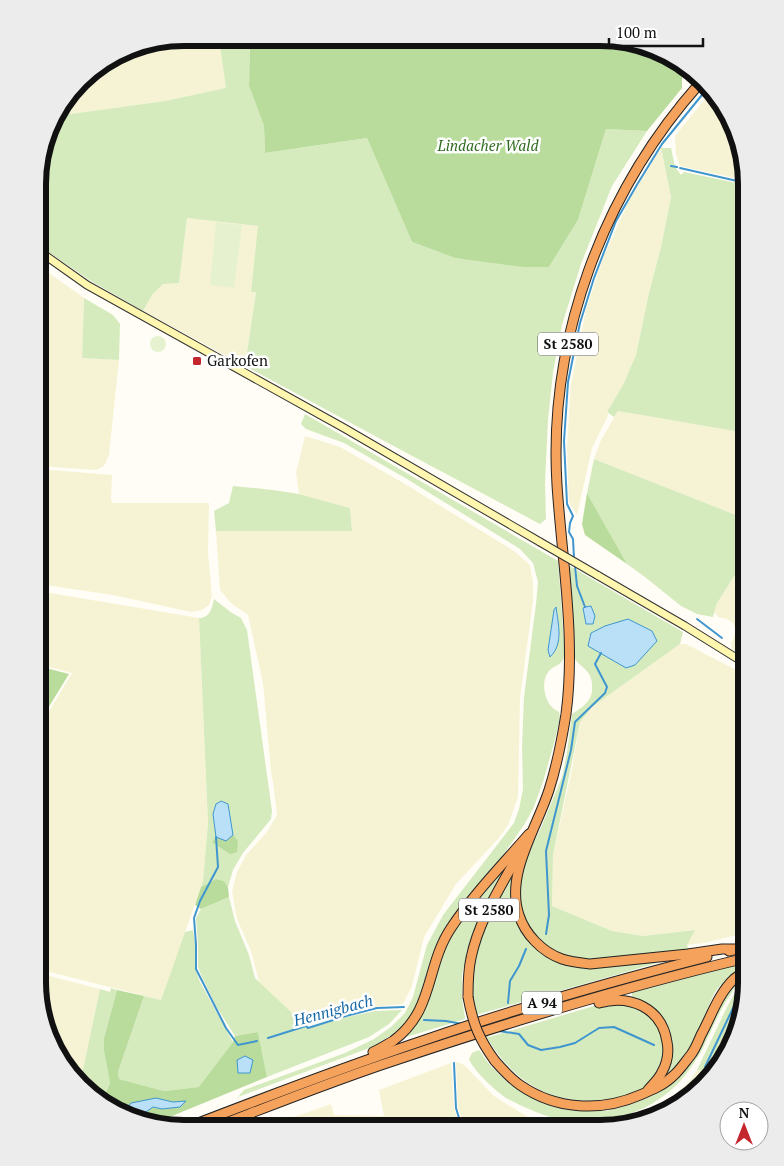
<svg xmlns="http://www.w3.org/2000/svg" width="784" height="1166" font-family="'PT Serif',serif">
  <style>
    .farmland { fill: #f6f3d4 }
    .green { fill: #d5ebbd }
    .forest { fill: #b9dc9c }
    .pitch { fill: #e6f2cf }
    .water { fill: #b9e0f7; stroke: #3f96cf }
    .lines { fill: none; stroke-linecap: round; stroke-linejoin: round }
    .stream { stroke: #3f96cf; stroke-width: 2 }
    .secondary-casing { stroke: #333; stroke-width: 9 }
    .highway-casing { stroke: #222; stroke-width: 11 }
    .secondary { stroke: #fff6b0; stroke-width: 7 }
    .highway { stroke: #f5a25d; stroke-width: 9 }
    .secondary-bridge-casing { stroke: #333; stroke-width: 9; stroke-linecap: butt }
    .highway-bridge-casing { stroke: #222; stroke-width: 11; stroke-linecap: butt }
    .secondary-bridge { stroke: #fff6b0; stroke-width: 7 }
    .highway-bridge { stroke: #f5a25d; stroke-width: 9 }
    .poi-dot { fill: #c4262e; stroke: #fff; stroke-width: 2 }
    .labels { text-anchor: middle; stroke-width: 5; stroke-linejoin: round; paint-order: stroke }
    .shield { fill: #fff; stroke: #585858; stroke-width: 1 }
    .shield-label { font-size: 14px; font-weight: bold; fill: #111 }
    .park-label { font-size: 15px; font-style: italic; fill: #2f6b1f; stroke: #fff }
    .poi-label { font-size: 15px; fill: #111; stroke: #fff; text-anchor: start }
    .water-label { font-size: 16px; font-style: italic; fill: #1768a6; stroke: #fff }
    .rim { fill: none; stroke: #111; stroke-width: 6 }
  </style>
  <rect width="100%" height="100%" fill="#fffdf5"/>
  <g class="farmland">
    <path d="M185,38H219L227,88L165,101L56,116L57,111L88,74L137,45Z"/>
    <path d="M709,94L735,128L745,180L680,166L676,154L675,136Z"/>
    <path d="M661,148L671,197L661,247L649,293L636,355L623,385L607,412L608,416L592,448L577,515L569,502L567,447L571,384L586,310L603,258L629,201Z"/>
    <path d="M187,218L259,226L251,291L256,292L245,366L143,311L152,295L163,284L179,282Z"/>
    <path d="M39,266L84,298L82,358L119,360L109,455L104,466L96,470L38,466Z"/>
    <path d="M618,411L746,433V519L594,459L601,440Z"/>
    <path d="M305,436L340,447L400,481L514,551L530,565L533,583V601L520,698L518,797L508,825L498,839L456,884L424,937L412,986L403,1004L379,1006L306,1026L259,982L251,951L237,919L232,891L237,872L246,855L267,832L277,815L273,782L271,772L263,683L248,615L232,604L220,590L216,531H352L350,508L299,494L296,473Z"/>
    <path d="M38,469L112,475L111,499L113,503H209L208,553L212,596L209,605L202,610L191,612L113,595L38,584Z"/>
    <path d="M746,557V658L732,649L731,644L734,637L735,629L733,623L727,619L718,617L714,612L716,605Z"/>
    <path d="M38,591L199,618L208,823L203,881L161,1000L38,969V774L42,723L72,673L38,664Z"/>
    <path d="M680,644H686L746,675V933L704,943L687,945L694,930L643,936L612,931L552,906L553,855L571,774L580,722L592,707Z"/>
    <path d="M38,973L100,989L81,1079L49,1038L38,981Z"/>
    <path d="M738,1007H741L722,1063L656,1117L613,1126L658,1109L689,1082L697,1070L708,1071Z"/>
    <path d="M456,1062L463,1064L494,1096L528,1117L571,1128L611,1126L600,1128H466L458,1108Z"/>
    <path d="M451,1063L454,1108L460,1128H263L331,1104L334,1115L384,1116L379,1090Z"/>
  </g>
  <g class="green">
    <path d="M219,38H250L249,86L264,126L265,153L367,138L412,242L455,258L549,267L578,220L606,129L647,131L612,186L581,264L562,325L553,372L548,420L545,482L546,519L540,524L388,443L245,366L256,292H251L258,226L187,218L179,283L163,284L152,295L143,311L91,281L44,249L46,145L56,116L165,101L226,88Z"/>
    <path d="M661,148H671L675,167L681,175L684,172L746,185V433L618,411L614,417L607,412L623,385L636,355L649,293L661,247L671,197Z"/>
    <path d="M84,298L113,315L120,324L119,360L82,358Z"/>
    <path d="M305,414L558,561L565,655C560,668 557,663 549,671C541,680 544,696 550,705C552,708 556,710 559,712L560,718L554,743L543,782L533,809L524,825L498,862L449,924L424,989L412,1017L401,1029L372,1047L238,1097L244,1090L345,1053L374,1039L391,1027L405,1013L413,997L427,945L443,915L514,823L519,809L523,789L522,746L524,697L536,604L538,582L533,563L520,549L407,479L344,443L306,429L301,424Z"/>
    <path d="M594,459L746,519V557L716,605L713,617L697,614L681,606L645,577L627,564L587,493Z"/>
    <path d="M233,486L273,490L299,494L350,508L352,531H216L214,511L229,503Z"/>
    <path d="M568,565L683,632L680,644L592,707L580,722L553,855L552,906L612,931L643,936L695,930L687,945L689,950L589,960L568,958L549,949L536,937L526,923L520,906L518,888L527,855L540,830L562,777L567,752L572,714C583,707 594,700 592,685C592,682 591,677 589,674C584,666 577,665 573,655Z"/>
    <path d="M214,599L232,613L241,618L247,630L272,811L271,819L243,853L233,870L228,887L224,881L216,879L201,887L203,881L208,823L199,618C210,618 212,608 214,599Z"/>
    <path d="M508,864L480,914L470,942L462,974V998L465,1019L400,1039L412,1026L443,948L454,929L468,909Z"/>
    <path d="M513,875V879L511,888L516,919L526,936L562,963L652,961L657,963L476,1015L472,993L474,960L487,920L510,878Z"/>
    <path d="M229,897L235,921L249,955L255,978L308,1028L347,1017L375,1011L402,1010L389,1024L369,1037L267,1077L258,1032L235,1036L216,1006L202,977L198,967V946L196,918L201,909Z"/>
    <path d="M193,930L195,944V969L200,982L233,1042L200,1087L164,1091L119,1079L118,1072L144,996L161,1000L185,932Z"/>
    <path d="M746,963V964C736,971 720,983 714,994C708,1005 706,1019 700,1030C690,1050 681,1062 665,1078L663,1074L671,1048L651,1007L639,999L632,996V992Z"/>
    <path d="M746,973V978C743,980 739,982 737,984C734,987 733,991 731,994C719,1011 712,1030 703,1048C694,1065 679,1086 662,1097C627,1123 576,1129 536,1112C527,1108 517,1104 508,1099C497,1093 473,1070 469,1059L472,1053L479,1050L489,1064L507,1082L525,1094L542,1103L562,1109L586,1111H607L629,1104L657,1091L675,1076L722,998Z"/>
    <path d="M746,981V991L743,1000H741L708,1071L697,1070L727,1007L735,992Z"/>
    <path d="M111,988L117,990L104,1038V1051L110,1083L102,1101L95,1098L81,1079L100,989L110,992Z"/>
    <path d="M611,1001C626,1002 637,1005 650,1014C654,1016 656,1022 658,1026C660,1030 664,1035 665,1040C665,1042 664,1046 664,1047C664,1052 664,1058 662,1063C660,1070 653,1080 648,1085C637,1093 622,1097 609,1099C555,1108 512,1082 486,1036L489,1037Z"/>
  </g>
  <g class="forest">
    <path d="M250,38L619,39L682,65V88L647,131L606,129L578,220L549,267H524L455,258L412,242L367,138L265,153L264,126L249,86Z"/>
    <path d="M587,493L627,564L585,535L582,524Z"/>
    <path d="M38,666L69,674L39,723L38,739Z"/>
    <path d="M233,835L238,841L237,852L230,854L212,842L216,837L226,841Z"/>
    <path d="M216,879L224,881L228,887L229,897L201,909L195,905L201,887Z"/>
    <path d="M117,990L144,996L118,1072L119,1079L164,1091L199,1087L233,1042L235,1036L258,1032L267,1077L155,1123L102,1101L110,1083L104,1051V1038Z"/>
  </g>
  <g class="pitch">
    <path d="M216,222L242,225L234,288L210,285Z"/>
    <circle cx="158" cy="344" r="8"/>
  </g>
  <g class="water">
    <path d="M591,606L595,616L593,624H586L583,608L585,607Z"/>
    <path d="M556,607C558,623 564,644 550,657L548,650L554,610Z"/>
    <path d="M628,619L652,631L657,641L635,665L626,668L588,646L591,633L605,626Z"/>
    <path d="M221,801L228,804L233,835L226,841L216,837L213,814L216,804Z"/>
    <path d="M245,1056L253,1060L250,1073H238L237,1060Z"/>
    <path d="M156,1098L173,1102L186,1101L180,1107L162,1109L153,1107L143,1114L138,1116L125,1110L131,1103Z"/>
  </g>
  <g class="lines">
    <g class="stream">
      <path d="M671,166L677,167"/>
      <path d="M680,168L746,183"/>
      <path d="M574,558L573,539L569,532L570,523L573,516L567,504L564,441L568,382L580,323L594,278L616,221L638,183L662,144L706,90"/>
      <path d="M575,566L577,586L585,607"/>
      <path d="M697,619L722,638"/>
      <path d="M216,837L218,867L200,901L194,918L196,945V969L226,1028L238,1045L257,1041"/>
      <path d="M546,934L549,915L546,851L571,750L575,722L605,693L607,687L595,664L601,653"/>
      <path d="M508,1003L510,981L519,966L526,949"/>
      <path d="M424,1020L446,1021L462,1024"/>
      <path d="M499,1031L519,1034L528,1045L541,1050L560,1047L575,1043L599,1028L614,1027L654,1045"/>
      <path d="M268,1038L306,1026L308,1028L346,1016L377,1008L404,1007"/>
      <path d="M454,1063L456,1108L462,1128"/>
      <path d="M705,1067L734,1006L739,1002H742"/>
    </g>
    <g class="secondary-casing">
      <g id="secondary">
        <path d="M39,251L87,285L344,428L540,542"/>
        <path d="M597,575L685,626L746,664"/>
      </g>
    </g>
    <g class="highway-casing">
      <g id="highway">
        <path d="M700,83C603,192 548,339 557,485C562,561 576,638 566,714C562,739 557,765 549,790C537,828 505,874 519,915C525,934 542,952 562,959C571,962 581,963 590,964L688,954L722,949H735"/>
        <path d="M729,951L746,947"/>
        <path d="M468,997C468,984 468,971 471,958C479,919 502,885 521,850"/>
        <path d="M599,1003C630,994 662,1008 667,1042C669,1052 667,1063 662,1072C659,1079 653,1084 648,1090"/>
        <path d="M373,1052C380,1049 386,1045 393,1041C435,1010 425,967 451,928C472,896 503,864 529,834"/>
        <path d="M495,1061C503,1070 511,1079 520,1085C556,1110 601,1112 640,1095C652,1090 664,1085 673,1076C680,1070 685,1062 690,1056C695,1050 698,1042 701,1035C711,1017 718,994 734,979C738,976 742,973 746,970"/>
        <path d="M188,1127C263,1098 339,1069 416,1043C511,1010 609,982 707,957"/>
        <path d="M215,1127C275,1104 335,1080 396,1060C512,1021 628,986 746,958"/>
      </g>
    </g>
    <use href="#secondary" class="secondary"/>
    <use href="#highway" class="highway"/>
    <g class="secondary-bridge-casing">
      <path id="secondary-bridge" d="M540,542L597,575"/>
    </g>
    <g class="highway-bridge-casing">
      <path id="highway-bridge" d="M468,997C473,1024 479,1039 495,1061"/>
    </g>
    <use href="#secondary-bridge" class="secondary-bridge"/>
    <use href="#highway-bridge" class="highway-bridge"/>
  </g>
  <rect class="poi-dot" x="192" y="356" width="10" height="10" rx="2.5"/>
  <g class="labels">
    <g class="shield">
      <rect x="538" y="332.5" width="60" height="23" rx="4"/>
      <rect x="459" y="898.5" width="60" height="23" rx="4"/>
      <rect x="522" y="991.5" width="40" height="23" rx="4"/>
    </g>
    <g class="shield-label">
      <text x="568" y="349">St 2580</text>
      <text x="489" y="915">St 2580</text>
      <text x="542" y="1008">A 94</text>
    </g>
    <g class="park-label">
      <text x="488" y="151">Lindacher Wald</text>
    </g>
    <g class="poi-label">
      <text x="207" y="366">Garkofen</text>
    </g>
    <g class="water-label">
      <text transform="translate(333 1010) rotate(-15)" y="6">Hennigbach</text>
    </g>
  </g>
  <path d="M0 0H784V1166H0ZM184 46H600A138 138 0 0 1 738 184V982A138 138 0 0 1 600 1120H184A138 138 0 0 1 46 982V184A138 138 0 0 1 184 46Z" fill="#ececec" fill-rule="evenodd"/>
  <path class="rim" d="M184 46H600A138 138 0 0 1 738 184V982A138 138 0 0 1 600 1120H184A138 138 0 0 1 46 982V184A138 138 0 0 1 184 46Z"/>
  <g transform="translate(744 1126)"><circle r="24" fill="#ffffff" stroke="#a0a0a0"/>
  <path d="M0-4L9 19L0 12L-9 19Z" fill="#c4262e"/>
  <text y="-8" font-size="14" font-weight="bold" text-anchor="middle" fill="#111111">N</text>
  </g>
  <path d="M609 38v8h94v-8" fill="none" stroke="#111111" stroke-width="2.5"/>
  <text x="616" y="38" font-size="15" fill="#111111" stroke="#ffffff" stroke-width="4" paint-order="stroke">100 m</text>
</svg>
